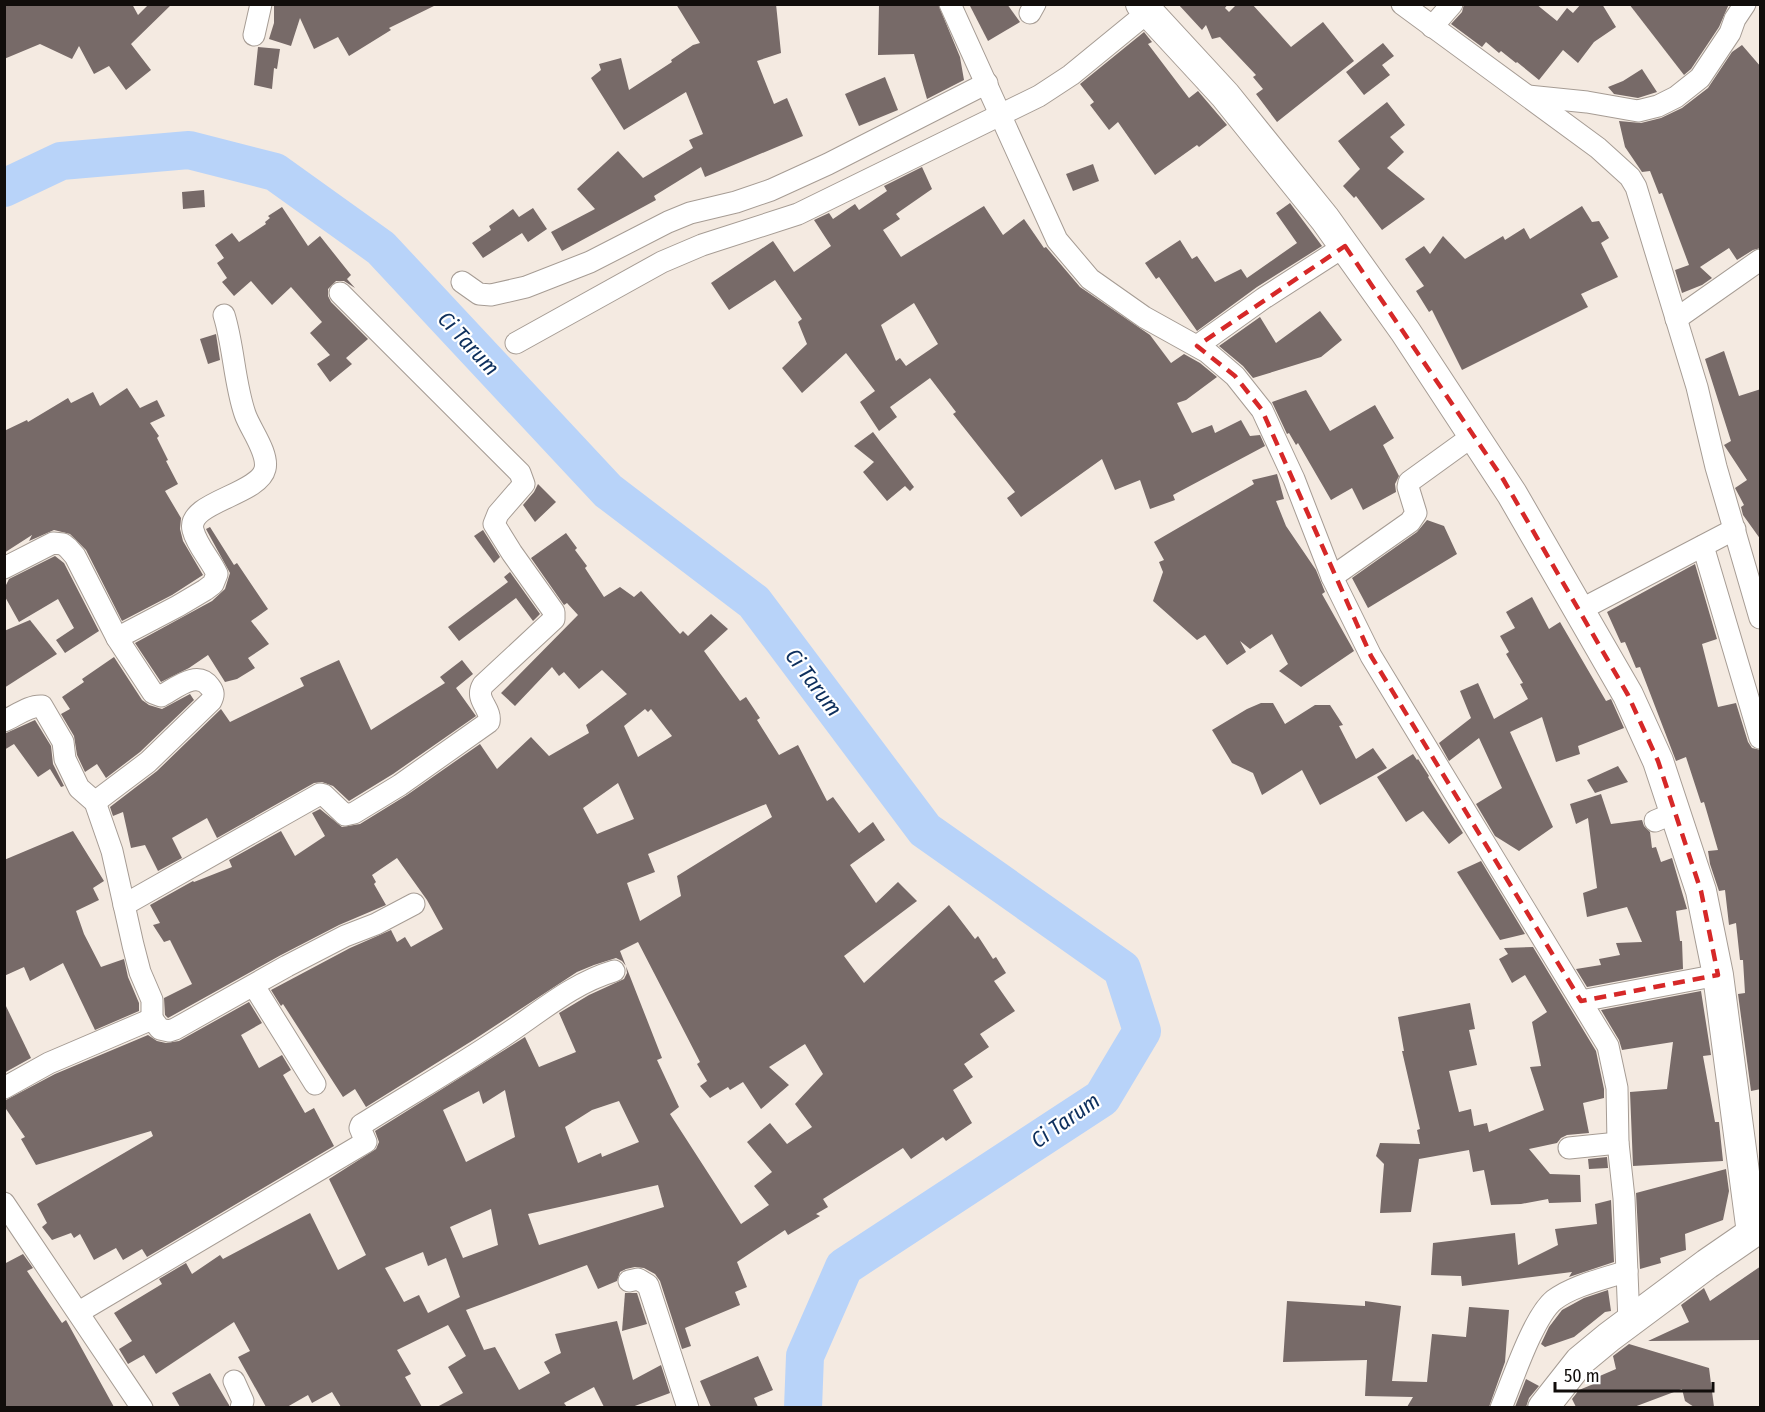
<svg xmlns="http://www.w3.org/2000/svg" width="1765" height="1412" font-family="'Fira Sans Condensed',sans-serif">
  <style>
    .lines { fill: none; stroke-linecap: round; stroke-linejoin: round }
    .river { stroke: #b8d3f9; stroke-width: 38 }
    .building { fill: #776a68; fill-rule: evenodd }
    .minor-casing { stroke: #a69c94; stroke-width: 23 }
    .secondary-casing { stroke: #a69c94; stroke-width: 32 }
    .minor { stroke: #fff; stroke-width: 21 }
    .secondary { stroke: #fff; stroke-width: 30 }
    .marked { fill: none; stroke: #d62828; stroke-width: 4.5; stroke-dasharray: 12 8; stroke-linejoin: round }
    .labels { text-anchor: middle; stroke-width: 4.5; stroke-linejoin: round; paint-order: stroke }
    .water-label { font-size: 22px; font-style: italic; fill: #0d2f5d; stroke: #fff }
  </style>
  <rect width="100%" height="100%" fill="#f4eae1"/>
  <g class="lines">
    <path class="river" d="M4,188L61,161L189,150L275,172L381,248L608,491L754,602L925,830L1122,969L1142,1031L1102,1098L844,1267L805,1356L803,1408"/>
  </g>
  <g class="building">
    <path d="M4,4H132L138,15L149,4H172L131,44L151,70L126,90L109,66L94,74L79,46L72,59L40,44L4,59Z"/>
    <path d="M274,4H438L389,28L391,30L349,56L338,37L314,49L300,18L291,46L269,39L274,23Z"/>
    <path d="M676,4H776L781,53L757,61L774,104L787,98L803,136L705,177L701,167L654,196L656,200L562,251L551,232L595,209L577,189L618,151L643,178L693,148L689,140L703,134L686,92L624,130L591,78L601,70L599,64L621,58L629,90L672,62L671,60L693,45L700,43Z"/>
    <path d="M879,4H938L960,57L964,80L927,99L914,54L878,55Z"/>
    <path d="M969,4H1007L1020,22L988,41Z"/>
    <path d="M1178,4H1228L1225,8L1229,12L1237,4H1252L1291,47L1323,22L1354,61L1277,122L1256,94L1263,89L1253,77L1256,75L1220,37L1212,39L1206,25L1202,30Z"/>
    <path d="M1464,4H1536L1557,21L1567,8L1573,13L1581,4H1602L1616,27L1594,42L1578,63L1563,50L1539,80L1517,62L1516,63L1501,51L1499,53L1486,42L1482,47L1451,24L1462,12Z"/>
    <path d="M1629,4H1729L1719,27L1691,69L1684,75Z"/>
    <path d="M1144,32L1152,42L1148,44L1189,98L1198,91L1227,125L1199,147L1197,145L1155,175L1118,122L1109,130L1090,105L1094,102L1080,84Z"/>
    <path d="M1383,43L1394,56L1382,65L1390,75L1364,95L1346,72Z"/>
    <path d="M1742,45L1761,67V248L1753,250L1737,260L1729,248L1700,267L1712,278L1702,285L1682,293L1675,270L1689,265L1662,193L1659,194L1650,171L1642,172L1625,147L1619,121L1641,123L1661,118L1682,108L1708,88L1732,52Z"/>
    <path d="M258,47L280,49L277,69L274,68L272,89L254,85Z"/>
    <path d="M1642,69L1657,92L1638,98L1614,94L1608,87L1623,81Z"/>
    <path d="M885,77L898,110L859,126L845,94Z"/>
    <path d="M1387,102L1405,125L1390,137L1404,152L1387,168L1425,199L1382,230L1356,196L1354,198L1343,186L1360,169L1338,141Z"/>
    <path d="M1093,164L1099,181L1073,191L1066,174Z"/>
    <path d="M922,167L932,189L896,214L900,219L883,230L901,257L984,206L1003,235L1024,219L1044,248L1046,247L1080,287L1150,335L1171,363L1184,354L1200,363L1217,377L1186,400L1177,403L1192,433L1212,425L1215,433L1241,420L1250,436L1260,435L1265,446L1173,495L1175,500L1150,509L1140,480L1115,490L1102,459L1021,517L1007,498L1015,492L953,414L956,412L930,378L890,407L897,417L879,431L860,402L875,391L846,353L802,393L782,368L807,344L798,322L802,319L775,280L729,310L711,283L773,241L794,272L831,246L814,220L829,213L833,219L855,204L859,210L887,191L884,186ZM914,303L938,344L906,366L900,358L896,361L881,325Z"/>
    <path d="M204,190L205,207L183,209L182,192Z"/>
    <path d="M1290,203L1322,246L1257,287L1197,331L1159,277L1156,279L1145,263L1180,240L1192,259L1197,256L1215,282L1241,269L1247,278L1297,243L1276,213Z"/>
    <path d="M1582,206L1592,222L1599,221L1609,238L1601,243L1618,277L1581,294L1588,307L1462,370L1432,310L1429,312L1416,291L1424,286L1405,259L1424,246L1430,254L1443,236L1465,259L1503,236L1505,240L1524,228L1530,239Z"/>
    <path d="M282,207L308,246L320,236L351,275L347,279L355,288L344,281H336L328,289V296L331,302L368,339L346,358L352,364L330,382L317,364L330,355L310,333L322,322L291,287L272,305L251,281L234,296L222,282L227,278L217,263L224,258L215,245L232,233L239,242L266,224L265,222L270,218L268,216Z"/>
    <path d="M533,208L547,229L528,242L522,233L483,258L472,243L491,230L489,226L513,209L519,217Z"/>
    <path d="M1320,311L1342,340L1321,357L1253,378L1243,366L1219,346L1260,317L1276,343Z"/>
    <path d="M216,334L220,360L208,364L200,339Z"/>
    <path d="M1724,351L1739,396L1761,389V540L1743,515L1741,507L1744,505L1735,488L1747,480L1724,445L1731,441L1705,359Z"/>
    <path d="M127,388L140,408L157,400L165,416L150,423L159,436L157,438L168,460L166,461L178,484L165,491L181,518L180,529L183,541L203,575L172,595L122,621L86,550L70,534L54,530L29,541L32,535L4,553V431L27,420L28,422L68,398L71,403L93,392L100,406Z"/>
    <path d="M1306,390L1330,431L1375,405L1394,438L1383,445L1399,476L1395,484L1396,492L1363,510L1352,488L1331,500L1298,443L1296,445L1289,433L1287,434L1272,402Z"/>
    <path d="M873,432L914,487L910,491L905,486L887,501L863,472L874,462L854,446Z"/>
    <path d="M1277,474L1284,499L1276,501L1286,526L1316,570L1325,592L1322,594L1354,651L1301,687L1279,671L1288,664L1272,634L1250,649L1240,641L1246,652L1227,665L1205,635L1197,640L1153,601L1163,572L1159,562L1164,560L1154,542L1254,484L1252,480Z"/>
    <path d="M538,484L556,502L535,522L523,505L534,492Z"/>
    <path d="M1427,520L1444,526L1457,554L1368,608L1352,578L1417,532Z"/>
    <path d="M210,527L234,565L237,563L268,609L251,621L269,644L248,658L255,668L237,679L225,682L208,655L189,668L161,682L135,643L212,601L225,589L230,573L207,531L206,529Z"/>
    <path d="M483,530L500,557L494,563L474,536Z"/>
    <path d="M566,533L577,548L575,550L587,566L585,568L604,597L620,587L634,597L641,591L680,634L683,631L688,636L711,614L728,629L704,651L740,701L746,697L760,718L757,720L779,755L798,745L827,801L833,797L859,833L873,822L885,840L850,865L876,903L898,882L917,901L844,956L864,983L949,905L975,939L978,936L993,959L996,957L1006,973L994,981L1015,1011L980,1034L989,1047L964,1064L973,1077L953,1090L972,1123L946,1141L943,1137L911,1159L903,1148L823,1199L828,1207L816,1214L820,1216L788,1235L785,1230L737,1262L747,1287L735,1292L740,1305L685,1328L691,1346L682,1349L660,1281L655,1274L644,1268L635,1267L626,1269L620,1272L617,1281L598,1289L587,1265L466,1310L484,1350L495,1347L519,1390L550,1373L544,1362L561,1353L555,1334L617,1321L633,1380L661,1365L670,1393L632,1407H604L594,1387L564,1403L567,1407H437L463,1393L448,1367L466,1356L448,1325L397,1350L411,1374L405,1377L422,1407H341L332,1392L312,1403L308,1395L287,1407H266L238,1357L250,1351L234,1322L156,1374L144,1355L128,1364L119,1349L132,1341L114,1313L162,1284L159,1279L186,1263L192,1274L220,1255L223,1259L310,1213L338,1270L366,1255L329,1179L376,1149L379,1142L375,1131L525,1037L539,1067L576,1052L559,1013L589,995L624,979L627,973L626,966L622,961L616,958L594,965L577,972L475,1039L366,1107L355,1089L343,1097L283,1004L281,1006L271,990L350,948L391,930L397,942L405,937L411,947L443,929L427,900L397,858L372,875L376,882L374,884L386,905L339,925L281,955L168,1018L165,1015L164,998L192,984L170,940L164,942L153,925L160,923L150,905L193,881L194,882L232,867L229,860L281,831L295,856L325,836L312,813L320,809L342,827L360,824L407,795L480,744L497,769L531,737L549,756L589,733L586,725L627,694L602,670L579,689L564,672L559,676L552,667L515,706L501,693L578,615L567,603L564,605L531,558ZM645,709L648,712L651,709L672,736L638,757L624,726ZM618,783L634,819L597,834L583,808ZM766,804L772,817L677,876L681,896L640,921L627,883L655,872L648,854ZM638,942L700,1062L697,1064L707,1081L700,1086L710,1098L728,1087L730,1090L743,1082L761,1109L789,1085L769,1067L805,1044L823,1074L795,1104L812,1127L787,1144L770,1123L747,1142L772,1172L754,1186L769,1205L741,1224L670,1114L679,1107L657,1060L662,1058L620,951ZM505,1090L515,1137L466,1162L443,1110L479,1091L483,1104ZM619,1101L639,1142L602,1157L601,1153L578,1163L565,1127L592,1110ZM658,1185L664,1207L539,1245L528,1214ZM491,1209L498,1245L463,1258L450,1227ZM423,1252L428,1266L446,1258L460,1297L428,1313L419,1295L404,1302L385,1268Z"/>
    <path d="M55,556L64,563L99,631L65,653L56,640L74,628L58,599L19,622L4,595V589L9,579Z"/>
    <path d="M1695,564L1717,639L1702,644L1718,707L1736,703L1748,742L1752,748L1761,750V1089L1751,1091L1738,994L1745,993L1743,960H1740L1736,923L1729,925L1725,890L1719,891L1710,864L1708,851L1718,850L1704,802L1701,803L1686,757L1676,761L1640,667L1636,668L1625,642L1621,643L1607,612Z"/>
    <path d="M510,572L540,614L533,621L516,598L459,641L448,627L508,582L504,577Z"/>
    <path d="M1532,597L1549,629L1560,622L1606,701L1611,699L1624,728L1578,746L1580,754L1556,762L1542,717L1510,732L1553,827L1519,851L1495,836L1476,804L1502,788L1479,738L1449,761L1439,743L1471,718L1460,691L1478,683L1494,719L1528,699L1520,684L1523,683L1506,654L1509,652L1500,636L1515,628L1506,612Z"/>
    <path d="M30,620L57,654L4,688V631Z"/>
    <path d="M114,657L142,700L149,705L162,709L190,694L194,700L140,752L106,778L97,764L85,772L77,755L74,736L61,714L70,709L62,697L84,682L82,679Z"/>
    <path d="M339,660L371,730L445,683L440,677L462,660L473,674L456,688L476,716L393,774L349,801L333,786L322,782L314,783L217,838L207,818L172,838L182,858L158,871L145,845L131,848L123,812L113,816L110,807L157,771L221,709L230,722L304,686L300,678Z"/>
    <path d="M1261,703H1273L1285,724L1315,705H1330L1343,725L1339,726L1356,759L1373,748L1387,768L1320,805L1302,770L1262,795L1253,773L1232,763L1212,730L1247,709Z"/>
    <path d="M35,720L51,746L53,764L64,786L61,787L50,769L38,777L14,744L4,750V734Z"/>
    <path d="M1413,754L1417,760L1418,759L1429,776L1428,777L1463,833L1449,844L1423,811L1406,822L1377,777Z"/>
    <path d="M1618,766L1628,782L1595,793L1587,780Z"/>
    <path d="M1601,794L1611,824L1642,820L1644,826L1650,832L1652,848L1656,847L1661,862L1672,858L1687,909L1676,911L1680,941H1682L1683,969L1587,987L1576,969L1601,965L1599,959L1620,955L1616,943L1642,942L1627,907L1587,917L1583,893L1597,888L1588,818L1576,824L1570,804Z"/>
    <path d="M73,831L104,881L93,888L99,900L76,911L84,934L101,967L124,959L128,977L139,1003V1011L95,1030L63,963L30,981L24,967L4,976V860Z"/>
    <path d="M1481,861L1525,934L1500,940L1457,872Z"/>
    <path d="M1533,947L1596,1051L1604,1089V1098L1583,1103L1589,1133L1567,1135L1561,1138L1557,1143L1529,1149L1550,1174L1580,1175L1581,1202L1549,1203L1548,1199L1521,1204L1491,1205L1484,1170L1473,1172L1469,1150L1419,1159L1411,1212L1380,1213L1384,1164L1376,1156L1380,1143L1420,1144L1417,1130L1420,1129L1402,1051H1404L1398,1017L1470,1003L1475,1029L1469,1030L1477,1065L1449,1071L1459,1112L1471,1109L1474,1126L1487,1123L1489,1132L1544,1110L1530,1067L1541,1066L1532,1022L1547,1012L1525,975L1512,983L1499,959L1508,954L1504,948Z"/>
    <path d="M1701,991L1711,1055L1703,1056L1715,1122H1719L1723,1161L1633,1166L1630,1092L1667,1089L1673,1042L1622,1050L1619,1040L1601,1010Z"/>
    <path d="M4,1002L31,1058L4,1073Z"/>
    <path d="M249,1002L262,1023L241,1035L259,1068L282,1055L291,1070L283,1075L305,1113L314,1108L334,1146L147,1257L142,1249L123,1260L116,1248L94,1260L80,1234L74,1238L71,1233L52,1240L42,1227L47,1223L37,1204L153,1136L151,1131L36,1165L21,1139L25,1137L4,1106V1101L55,1074L148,1035L157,1041L166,1043L179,1041Z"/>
    <path d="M1607,1157L1608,1168L1589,1169L1588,1159Z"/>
    <path d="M1726,1169L1729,1191L1723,1220L1685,1234L1686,1250L1660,1258L1661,1263L1640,1269L1636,1193Z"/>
    <path d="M1611,1200L1614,1262L1569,1277L1572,1272L1462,1286L1461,1276L1431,1275L1433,1243L1515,1233L1518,1265L1558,1245L1555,1229L1597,1224L1595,1204Z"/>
    <path d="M23,1254L33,1268L27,1271L62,1323L66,1320L114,1407H4V1264Z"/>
    <path d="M1761,1266V1340L1648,1341L1689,1322L1681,1305L1704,1288L1710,1301Z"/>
    <path d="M1608,1290L1611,1311L1605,1312L1574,1337L1545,1347L1541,1344L1549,1327L1562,1310L1584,1298Z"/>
    <path d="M625,1293H637L647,1324L622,1331Z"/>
    <path d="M1287,1301L1365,1306V1301L1401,1306L1392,1381L1427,1382L1432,1334L1466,1337L1469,1307L1509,1310L1505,1362L1489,1407H1407L1413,1397L1365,1396L1367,1360L1283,1362Z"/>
    <path d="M1629,1344L1709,1368L1714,1407H1694L1685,1401L1682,1389L1634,1407H1576L1572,1399L1579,1390L1596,1383L1595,1378L1616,1369L1613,1356Z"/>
    <path d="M758,1356L773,1390L754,1398L758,1407H711L700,1381Z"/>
    <path d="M210,1373L229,1405V1407H180L172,1393Z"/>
    <path d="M1526,1379L1539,1386L1529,1398L1526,1407H1515Z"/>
  </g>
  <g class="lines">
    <g class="minor-casing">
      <g id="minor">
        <path d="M950,4L1057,240L1090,279L1144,317L1207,352L1235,376L1262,410L1294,479L1332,577L1371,656L1608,1046L1617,1088L1618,1143L1624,1198L1629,1322"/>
        <path d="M1402,4L1598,148L1630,177L1636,187L1697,387L1716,467L1760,618"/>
        <path d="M1030,13L1035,4"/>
        <path d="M1432,27L1452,4"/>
        <path d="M254,35L261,4"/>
        <path d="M1528,96L1587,102L1638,111L1658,106L1676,97L1700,78L1730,33L1735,19L1745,4"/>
        <path d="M462,282L479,294L491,295L526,287L590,262L668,222L690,213L736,202L771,190L828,164L987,83"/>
        <path d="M1676,319L1760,260"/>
        <path d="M516,343L662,262L702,245L798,214L1039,96L1071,75L1148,12"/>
        <path d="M1197,346L1264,298L1345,246"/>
        <path d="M1703,546L1760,738"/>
        <path d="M4,568L53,543L63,544L68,548L75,556L117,638L153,693L161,696C175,689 197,669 210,687C214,692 214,695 211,701L148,762L95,802"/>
        <path d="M1332,577L1410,522L1416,513L1408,487L1409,482L1474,435"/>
        <path d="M1580,610L1735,529"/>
        <path d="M117,638L178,606L205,590L213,584L217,574C211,560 197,546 193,530C186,502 259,495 265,469C269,453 250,429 245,414C234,382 234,347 224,315"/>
        <path d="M4,721C17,715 30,705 42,706L63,742L65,759L79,788L95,802L112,851L133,945L140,972L152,1000V1019"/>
        <path d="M1655,821L1674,813"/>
        <path d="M124,905L320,794L324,795L345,815L354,813L400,785L489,722C492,708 474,700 483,685L554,619V612L512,553L494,524L498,514L524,484L520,473L340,293"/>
        <path d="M254,986L315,1084"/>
        <path d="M1581,1001L1718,975"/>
        <path d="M4,1088L49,1063L152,1019L160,1029L169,1031L175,1029L287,966L345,936L376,924L414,904"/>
        <path d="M1569,1148L1618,1143"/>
        <path d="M4,1203L142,1408"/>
        <path d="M629,1281L638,1279L648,1285L688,1408"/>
        <path d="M79,1312L366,1142L360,1128L361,1125C407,1096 454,1069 499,1039C537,1015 570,984 614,971"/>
        <path d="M234,1381L243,1401L241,1408"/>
        <path d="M1501,1408C1512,1382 1533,1317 1554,1300C1574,1285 1604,1279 1627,1271"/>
      </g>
    </g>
    <g class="secondary-casing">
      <path id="secondary" d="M1141,4L1225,95L1325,219L1405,331L1512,494L1628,695L1658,761L1701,891L1718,975L1752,1233L1707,1264L1609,1337L1580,1361L1543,1408"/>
    </g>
    <use href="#minor" class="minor"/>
    <use href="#secondary" class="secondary"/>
  </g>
  <path class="marked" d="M1345,246L1503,479L1628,695L1658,761L1701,891L1718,975L1581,1001L1371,656L1262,410L1235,376L1197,346Z"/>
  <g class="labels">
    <g class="water-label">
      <text transform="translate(469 343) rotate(47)" y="8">Ci Tarum</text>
      <text transform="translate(814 682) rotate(53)" y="8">Ci Tarum</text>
      <text transform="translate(1065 1120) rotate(-35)" y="8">Ci Tarum</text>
    </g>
  </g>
  <rect width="1765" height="1412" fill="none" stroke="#110d0b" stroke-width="12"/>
  <path d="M1555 1382v9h158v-9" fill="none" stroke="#110d0b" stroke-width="3"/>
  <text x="1564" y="1382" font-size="18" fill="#110d0b" stroke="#ffffff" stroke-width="4.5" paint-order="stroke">50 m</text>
</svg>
